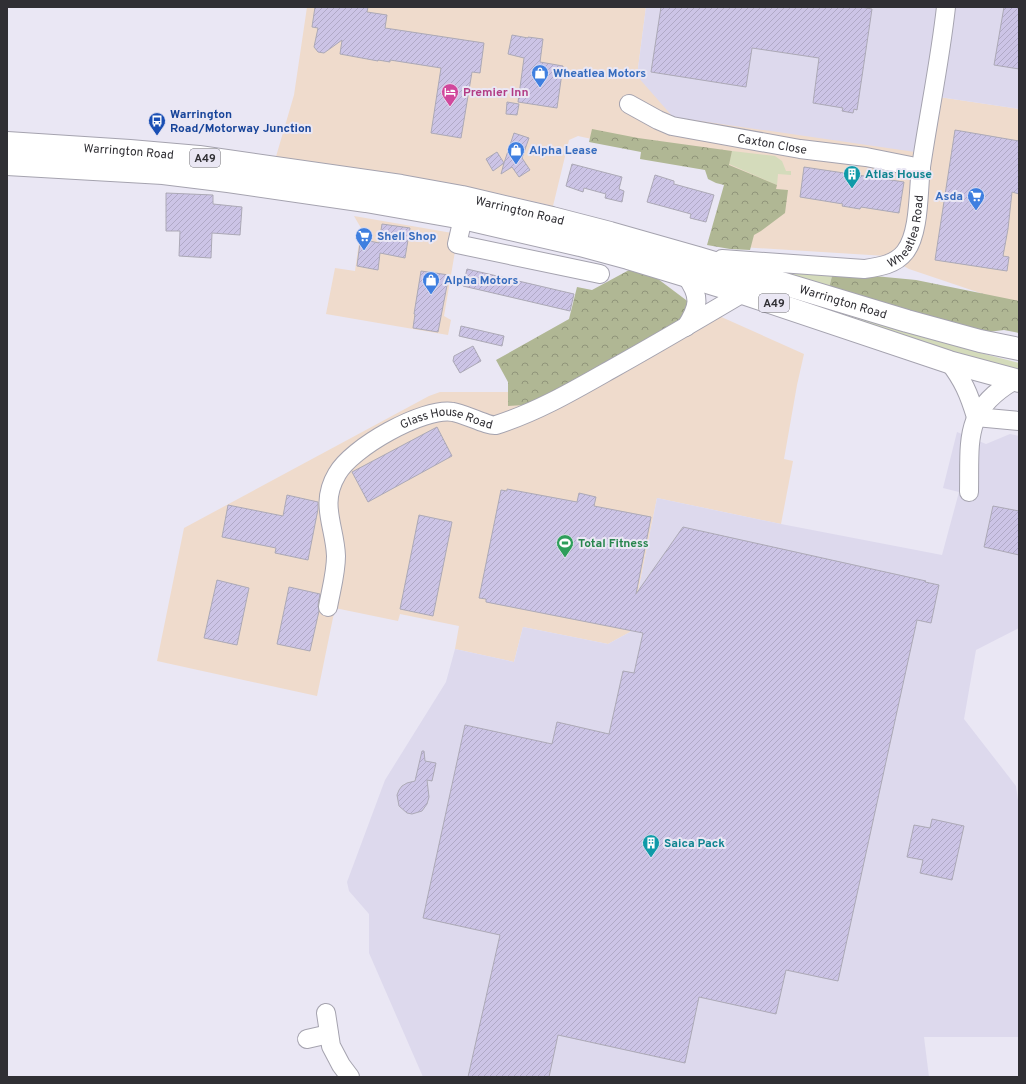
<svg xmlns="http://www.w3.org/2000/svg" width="1026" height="1084" font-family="Overpass,sans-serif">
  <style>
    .commercial { fill: #efdbcc }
    .built { fill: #ddd9ed }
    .grass { fill: #d4dbbb }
    .forest { fill: url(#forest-crowns) }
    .building { fill: url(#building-hatch); stroke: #aca9b6 }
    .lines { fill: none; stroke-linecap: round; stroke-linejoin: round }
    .minor-casing { stroke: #a5a3af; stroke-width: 20 }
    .highway-casing { stroke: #a5a3af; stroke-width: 24 }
    .minor { stroke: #fff; stroke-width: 18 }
    .highway { stroke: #fff; stroke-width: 22 }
    .labels { text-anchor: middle; stroke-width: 4; stroke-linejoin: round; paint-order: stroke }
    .shield { fill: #eae7f4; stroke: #68666e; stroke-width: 1 }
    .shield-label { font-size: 11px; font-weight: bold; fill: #302f34 }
    .shop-label { font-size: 12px; font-weight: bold; fill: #366cbe; stroke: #eae7f4; text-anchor: start }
    .hotel-label { font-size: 12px; font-weight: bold; fill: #b23c85; stroke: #eae7f4; text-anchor: start }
    .transit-label { font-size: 12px; font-weight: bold; fill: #164399; stroke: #eae7f4; text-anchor: start }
    .street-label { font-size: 12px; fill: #302f34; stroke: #eae7f4 }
    .culture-label { font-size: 12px; font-weight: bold; fill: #0d838f; stroke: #eae7f4; text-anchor: start }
    .leisure-label { font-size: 12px; font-weight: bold; fill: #27864d; stroke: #eae7f4; text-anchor: start }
  </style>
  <defs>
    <pattern id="forest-crowns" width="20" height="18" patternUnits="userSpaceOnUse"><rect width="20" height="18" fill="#b0b794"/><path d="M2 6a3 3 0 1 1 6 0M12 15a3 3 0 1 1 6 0" fill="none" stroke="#90957a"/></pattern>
    <pattern id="building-hatch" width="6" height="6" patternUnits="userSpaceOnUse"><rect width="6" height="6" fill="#ccc4e6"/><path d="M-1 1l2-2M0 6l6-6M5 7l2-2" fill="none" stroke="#b0a9c6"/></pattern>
  </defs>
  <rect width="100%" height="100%" fill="#eae7f4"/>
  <g class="commercial">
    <path d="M307,7H646L637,76L939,97L1019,109V306L909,269L886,256L741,247L742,176L638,149L578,136L569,140L553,206L460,185L275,160L294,95Z"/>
    <path d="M354,216L458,234L444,316L451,320L448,335L326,314L335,268L355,271L361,228Z"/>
    <path d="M690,303L804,354L797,385L784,459L793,461L781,524L657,498L630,632L608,644L523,627L514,662L455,649L459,626L400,614L398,621L335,608L317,696L157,661L184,528L429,396L440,392H508V406Z"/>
  </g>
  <g class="built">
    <path d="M646,7H1019V109L939,97L929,154L673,117L637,76Z"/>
    <path d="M957,432L986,444L1010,434L1019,436V628L976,650L964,719L1016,786L1019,808V1037H924L929,1077H423L369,953V914L349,891L347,882L385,780L446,682L455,649L514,662L523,627L608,644L630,632L657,498L781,524L942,555L959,492L943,488Z"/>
  </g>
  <g class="grass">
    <path d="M732,151L775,156L782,161L786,171H791V175L778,174L777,185L729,164Z"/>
    <path d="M553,227L977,352L1019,363V377Z"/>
    <path d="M786,270L833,272L829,288L785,275Z"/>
  </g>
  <g class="forest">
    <path d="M592,129L638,138L732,151L729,165L777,185L776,189L788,190L785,213L761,231L754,235L750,250L730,249L707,245L724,185L716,183L708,179L705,170L640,159L641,152L589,142Z"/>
    <path d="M631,269L654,276L690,303L679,322L542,399L524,405L508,406V382L496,360L569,319L577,287L592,290Z"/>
    <path d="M833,272L916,280L1019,301V333L1004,330L980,333L829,288Z"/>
  </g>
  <g class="building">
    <path d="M315,7H368L367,12L387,15L385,28L484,43L480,73L472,72L461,138L431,133L441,68L390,60V62L378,60V61L340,54L342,40L324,53L318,52L314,47L318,28L312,27Z"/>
    <path d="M661,7H861L872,9L857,110L854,109L853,113L842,111L843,108L813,103L819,58L752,48L746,87L651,72Z"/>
    <path d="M1004,7H1019V69L994,65Z"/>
    <path d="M512,35L528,38V37L543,39L540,62L563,66L557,108L518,102L524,58L508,54Z"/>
    <path d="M507,102L519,104L517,115L506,114Z"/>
    <path d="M955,130L1019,141V194L1012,192L1008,229L1003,256L1009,257L1007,271L935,260Z"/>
    <path d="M514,133L529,138L522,158L530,170L519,177L512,167L501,174L504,163L493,171L486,159L497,152L504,163Z"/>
    <path d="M572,164L622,177L619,189L624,191L622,202L605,198L606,194L584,188L583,192L566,186Z"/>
    <path d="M804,167L904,182L899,213L861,207L860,209L842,206L843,204L800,197Z"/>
    <path d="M655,175L674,181V184L714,195L706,222L690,218L691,214L647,202Z"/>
    <path d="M166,193L213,195V204L242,207L240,235L212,233L211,258L179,256L180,231H166Z"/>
    <path d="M382,224L410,228L405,258L380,253L378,270L357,266L360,243L364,244L365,240L379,243Z"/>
    <path d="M467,269L574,294L570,311L463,286Z"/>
    <path d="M421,271L449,275L438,332L413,328L415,314H414Z"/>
    <path d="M461,326L504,336L502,346L459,336Z"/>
    <path d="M473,346L481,361L460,373L453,361L454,356Z"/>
    <path d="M437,427L452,456L368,502L352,472Z"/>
    <path d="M507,489L577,502L579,493L596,497L594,506L651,517L636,594L683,527L926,581L925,582L939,585L931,623L917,620L838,981L786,970L776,1014L699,997L685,1063L558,1035L549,1077H468L500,935L423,918L465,725L552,744L557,722L609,734L623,671L634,673L643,633L486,602V599L479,598L501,490L507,491Z"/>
    <path d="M287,495L318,502V509L308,560L275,553L276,548L222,537L228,505L283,516Z"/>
    <path d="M993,506L1019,511V555L984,547Z"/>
    <path d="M419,515L452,522L433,616L400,609Z"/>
    <path d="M217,580L249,588L237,645L204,638Z"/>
    <path d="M289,587L320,594L318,605L319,611L310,651L277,644Z"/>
    <path d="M422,751H424L425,761L436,763L432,781L427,780L429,797L427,804L422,811L412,814L407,813L399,806L397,795L399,790L402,786L407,783L415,781Z"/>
    <path d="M932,819L964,826L952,880L920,873L923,860L907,857L914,825L930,828Z"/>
  </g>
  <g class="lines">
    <g class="minor-casing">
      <g id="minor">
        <path id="s1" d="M629,104L658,120L672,126L800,149L866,157L921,168"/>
        <path d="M463,218L457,244L600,274"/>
        <path id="s2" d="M722,259L864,269C878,267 895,265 905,252C920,233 918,191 921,167C929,113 940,61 946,7"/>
        <path d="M686,327C699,306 701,297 686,276"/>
        <path d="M949,362C963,380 969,394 976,417"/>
        <path d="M976,417L1019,421"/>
        <path d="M969,492C970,439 963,410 1015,380"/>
        <path id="s3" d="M328,607C331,590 336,573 336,556C335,526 319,504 337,474C351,448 423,407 453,412C462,413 490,427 496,425C537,412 573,391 610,370C655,345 699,319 743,293"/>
        <path d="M326,1013L331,1046L341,1065L350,1077"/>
        <path d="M307,1039L329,1034"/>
      </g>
    </g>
    <g class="highway-casing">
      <g id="highway">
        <path id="s4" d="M7,143L130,151L199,157L401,186L462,197L552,218L610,233L698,258L907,321L980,341L1019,349"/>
        <path d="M7,164L163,173L228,181L366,201L463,218L580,245L628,258L743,293L949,362L1019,381"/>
      </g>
    </g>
    <use href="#minor" class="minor"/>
    <use href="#highway" class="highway"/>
  </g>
  <defs>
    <g id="shop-pin" transform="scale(0.9)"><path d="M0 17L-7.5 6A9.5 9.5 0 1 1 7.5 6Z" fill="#3f7fe0" stroke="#eae7f4"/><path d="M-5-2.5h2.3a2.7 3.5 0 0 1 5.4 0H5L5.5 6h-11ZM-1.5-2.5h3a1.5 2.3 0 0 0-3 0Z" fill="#fff"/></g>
    <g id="hotel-pin" transform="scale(0.9)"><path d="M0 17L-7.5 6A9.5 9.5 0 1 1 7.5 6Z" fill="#d1479c" stroke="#eae7f4"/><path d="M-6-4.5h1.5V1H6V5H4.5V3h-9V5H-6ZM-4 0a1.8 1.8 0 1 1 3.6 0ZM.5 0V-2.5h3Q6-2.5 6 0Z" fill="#fff"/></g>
    <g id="bus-pin" transform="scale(0.9)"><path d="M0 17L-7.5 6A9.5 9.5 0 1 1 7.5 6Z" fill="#1a4fb4" stroke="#eae7f4"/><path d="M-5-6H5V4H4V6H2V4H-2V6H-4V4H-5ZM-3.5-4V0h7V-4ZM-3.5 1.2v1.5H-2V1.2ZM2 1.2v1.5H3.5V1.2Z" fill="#fff"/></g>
    <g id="building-pin" transform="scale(0.9)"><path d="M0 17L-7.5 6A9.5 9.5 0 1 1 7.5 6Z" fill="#0f9aa8" stroke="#eae7f4"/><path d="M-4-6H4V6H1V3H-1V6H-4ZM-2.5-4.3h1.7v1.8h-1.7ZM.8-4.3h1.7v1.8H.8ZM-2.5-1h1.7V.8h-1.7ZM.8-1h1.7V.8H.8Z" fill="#fff"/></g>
    <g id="supermarket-pin" transform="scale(0.9)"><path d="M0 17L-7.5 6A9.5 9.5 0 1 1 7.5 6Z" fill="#3f7fe0" stroke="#eae7f4"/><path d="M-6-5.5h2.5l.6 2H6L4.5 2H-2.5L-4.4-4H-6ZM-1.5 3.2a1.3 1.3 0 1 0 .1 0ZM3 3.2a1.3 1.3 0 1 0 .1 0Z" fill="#fff"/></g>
    <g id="stadium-pin" transform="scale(0.9)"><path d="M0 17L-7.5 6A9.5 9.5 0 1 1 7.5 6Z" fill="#2e9e5b" stroke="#eae7f4"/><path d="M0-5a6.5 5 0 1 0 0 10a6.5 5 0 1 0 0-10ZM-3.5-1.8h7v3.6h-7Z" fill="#fff"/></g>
  </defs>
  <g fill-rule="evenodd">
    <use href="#shop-pin" x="540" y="73"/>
    <use href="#hotel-pin" x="450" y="92"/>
    <use href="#bus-pin" x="157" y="121"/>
    <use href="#shop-pin" x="516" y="150"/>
    <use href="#building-pin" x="852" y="174"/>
    <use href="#supermarket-pin" x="976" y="196"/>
    <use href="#supermarket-pin" x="364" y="236"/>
    <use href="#shop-pin" x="431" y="280"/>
    <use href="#stadium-pin" x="565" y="543"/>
    <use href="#building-pin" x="651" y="843"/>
  </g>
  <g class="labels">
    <g class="shield">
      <rect x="190" y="149" width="30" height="18" rx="3"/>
      <rect x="759" y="294" width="30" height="18" rx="3"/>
    </g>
    <g class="shield-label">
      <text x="205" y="162">A49</text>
      <text x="774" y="307">A49</text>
    </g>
    <g class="shop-label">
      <text x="553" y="77">Wheatlea Motors</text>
      <text x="529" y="154">Alpha Lease</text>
      <text x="963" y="200" text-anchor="end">Asda</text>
      <text x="377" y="240">Shell Shop</text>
      <text x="444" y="284">Alpha Motors</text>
    </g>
    <g class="hotel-label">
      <text x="463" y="96">Premier Inn</text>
    </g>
    <g class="transit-label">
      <text x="170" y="118">Warrington<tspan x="170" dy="14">Road/Motorway Junction</tspan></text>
    </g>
    <g class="street-label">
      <text dy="4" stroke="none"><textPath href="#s1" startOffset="150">Caxton Close</textPath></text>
      <text dy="4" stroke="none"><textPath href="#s4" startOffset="122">Warrington Road</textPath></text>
      <text dy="4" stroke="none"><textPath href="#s4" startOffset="518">Warrington Road</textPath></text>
      <text dy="4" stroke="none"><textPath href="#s2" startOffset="207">Wheatlea Road</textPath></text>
      <text dy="4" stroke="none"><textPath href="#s4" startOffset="854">Warrington Road</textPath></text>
      <text dy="4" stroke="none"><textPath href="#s3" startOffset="265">Glass House Road</textPath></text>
    </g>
    <g class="culture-label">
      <text x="865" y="178">Atlas House</text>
      <text x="664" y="847">Saica Pack</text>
    </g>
    <g class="leisure-label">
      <text x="578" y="547">Total Fitness</text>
    </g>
  </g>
  <rect width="1026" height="1084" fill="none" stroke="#302f34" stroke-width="16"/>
</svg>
